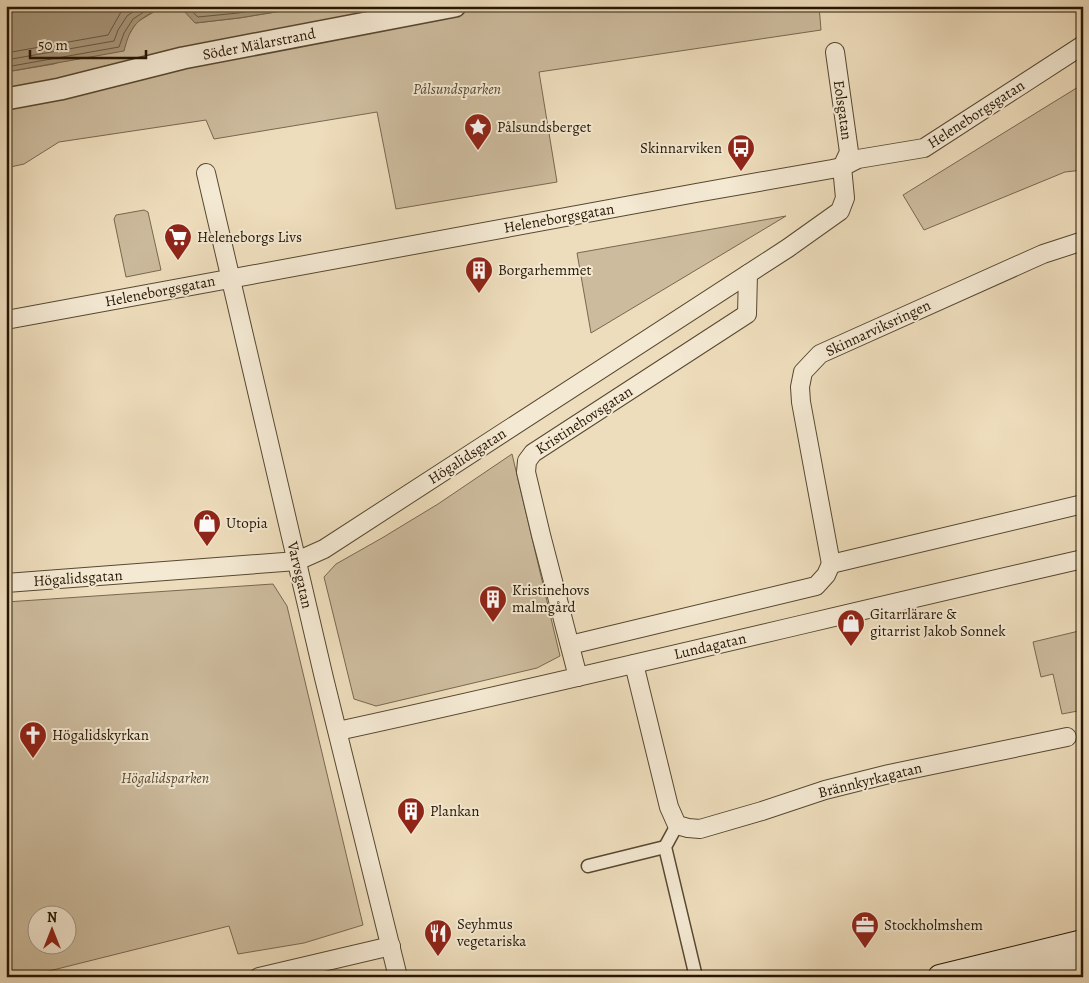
<svg xmlns="http://www.w3.org/2000/svg" width="1089" height="983" font-family="Alegreya,serif">
  <style>
    .green { fill: #ccbb9d; stroke: #786850; fill-rule: evenodd }
    .water { fill: #aa997d; stroke: #75654c }
    .lines { fill: none; stroke-linecap: round; stroke-linejoin: round }
    .shore { stroke: #685840; stroke-width: 1 }
    .pedestrian-casing { stroke: #574831; stroke-width: 15 }
    .minor-casing { stroke: #574831; stroke-width: 20 }
    .tertiary-casing { stroke: #574831; stroke-width: 24 }
    .secondary-casing { stroke: #251603; stroke-width: 26 }
    .pedestrian { stroke: #f4e9d3; stroke-width: 12 }
    .minor { stroke: #f4e9d3; stroke-width: 18 }
    .tertiary { stroke: #f4e9d3; stroke-width: 21 }
    .secondary { stroke: #f4e9d3; stroke-width: 24 }
    .labels { text-anchor: middle; stroke-width: 4; stroke-linejoin: round; paint-order: stroke }
    .street-label { font-size: 15px; fill: #251603; stroke: #f4e9d3 }
    .park-label { font-size: 15px; font-style: italic; fill: #574831; stroke: #f4e9d3 }
    .poi-label { font-size: 15px; fill: #251603; stroke: #f4e9d3; text-anchor: start }
  </style>
  <rect width="100%" height="100%" fill="#eeddbc"/>
  <filter id="stains"><feTurbulence type="fractalNoise" baseFrequency=".004" numOctaves="4"/><feColorMatrix values="0 0 0 0 .2 0 0 0 0 .09 0 0 0 0 .02 0 0 0 .5 -.17"/></filter>
  <radialGradient id="worn" r=".72"><stop offset=".6" stop-color="#630" stop-opacity="0"/><stop offset="1" stop-color="#630" stop-opacity=".3"/></radialGradient>
  <g class="green">
    <path d="M312,6H819L821,30L539,72L557,182L396,209L377,112L214,139L206,120L59,142L24,164L6,168V72L54,64L128,36L137,22L162,7L183,10L196,23L239,18Z"/>
    <path d="M1083,84V170L1065,172L924,230L903,195Z"/>
    <path d="M144,210L148,212L161,270L126,277L114,219L116,215Z"/>
    <path d="M786,216L591,333L577,253Z"/>
    <path d="M512,454L560,656L537,668L376,706L354,699L324,577L336,564L382,538L438,504Z"/>
    <path d="M273,584L287,606L363,925L304,943L238,954L229,926L29,976V977H6V602ZM38,916H68V946H38Z"/>
    <path d="M1083,630V710L1062,714L1053,674L1041,677L1033,642Z"/>
  </g>
  <path class="water" d="M6,6H312L239,18L195,23L183,10L162,7C138,20 131,23 124,51L6,72Z"/>
  <g class="lines">
    <g class="shore">
      <path d="M186,6L198,17L238,13L280,6"/>
      <path d="M6,53L108,35L121,12L127,6"/>
      <path d="M6,60L114,41L118,30L127,16L141,6"/>
      <path d="M6,67L119,47L124,33L133,19L153,6"/>
    </g>
    <g class="pedestrian-casing">
      <g id="pedestrian">
        <path d="M677,825L665,847L696,977"/>
        <path d="M588,866L665,847"/>
      </g>
    </g>
    <g class="minor-casing">
      <g id="minor">
        <path d="M206,173L324,678L398,977"/>
        <path d="M6,320L696,193L832,169L842,167L858,159L924,148L1083,45"/>
        <path d="M831,564L801,402L800,387L803,372L820,354L1043,254L1083,241"/>
        <path d="M831,564L1083,504"/>
        <path d="M6,583L297,561L324,549L788,248L840,211L845,198L842,167L849,152L835,52"/>
        <path d="M570,645L816,586L826,575L831,564"/>
        <path d="M634,664L669,807L677,825L688,828L700,829L762,811L825,790L889,774L1067,737"/>
        <path d="M578,677L541,535L526,472L527,461L533,453L747,314L748,274"/>
        <path d="M338,731C587,677 834,616 1083,559"/>
        <path d="M259,977L391,946"/>
      </g>
    </g>
    <g class="tertiary-casing">
      <path id="tertiary" d="M6,99L60,89L183,58L455,6"/>
    </g>
    <g class="secondary-casing">
      <g id="secondary">
        <path d="M940,977L1083,942"/>
        <path d="M1012,977L1083,959"/>
      </g>
    </g>
    <use href="#pedestrian" class="pedestrian"/>
    <use href="#minor" class="minor"/>
    <use href="#tertiary" class="tertiary"/>
    <use href="#secondary" class="secondary"/>
  </g>
  <defs>
    <g id="sight-pin" transform="scale(1.4375)"><path d="M0 17L-7.5 6A9.5 9.5 0 1 1 7.5 6Z" fill="#8f2418" stroke="#f4e9d3"/><path d="M0-6L1.8-2.2L6-1.7L2.9 1.2L3.7 5.4L0 3.3L-3.7 5.4L-2.9 1.2L-6-1.7L-1.8-2.2Z" fill="#fff"/></g>
    <g id="bus-pin" transform="scale(1.4375)"><path d="M0 17L-7.5 6A9.5 9.5 0 1 1 7.5 6Z" fill="#8f2418" stroke="#f4e9d3"/><path d="M-5-6H5V4H4V6H2V4H-2V6H-4V4H-5ZM-3.5-4V0h7V-4ZM-3.5 1.2v1.5H-2V1.2ZM2 1.2v1.5H3.5V1.2Z" fill="#fff"/></g>
    <g id="supermarket-pin" transform="scale(1.4375)"><path d="M0 17L-7.5 6A9.5 9.5 0 1 1 7.5 6Z" fill="#8f2418" stroke="#f4e9d3"/><path d="M-6-5.5h2.5l.6 2H6L4.5 2H-2.5L-4.4-4H-6ZM-1.5 3.2a1.3 1.3 0 1 0 .1 0ZM3 3.2a1.3 1.3 0 1 0 .1 0Z" fill="#fff"/></g>
    <g id="building-pin" transform="scale(1.4375)"><path d="M0 17L-7.5 6A9.5 9.5 0 1 1 7.5 6Z" fill="#8f2418" stroke="#f4e9d3"/><path d="M-4-6H4V6H1V3H-1V6H-4ZM-2.5-4.3h1.7v1.8h-1.7ZM.8-4.3h1.7v1.8H.8ZM-2.5-1h1.7V.8h-1.7ZM.8-1h1.7V.8H.8Z" fill="#fff"/></g>
    <g id="shop-pin" transform="scale(1.4375)"><path d="M0 17L-7.5 6A9.5 9.5 0 1 1 7.5 6Z" fill="#8f2418" stroke="#f4e9d3"/><path d="M-5-2.5h2.3a2.7 3.5 0 0 1 5.4 0H5L5.5 6h-11ZM-1.5-2.5h3a1.5 2.3 0 0 0-3 0Z" fill="#fff"/></g>
    <g id="church-pin" transform="scale(1.4375)"><path d="M0 17L-7.5 6A9.5 9.5 0 1 1 7.5 6Z" fill="#8f2418" stroke="#f4e9d3"/><path d="M-1.2-6h2.4v3.5h3.3v2.4h-3.3V6h-2.4V-.1h-3.3v-2.4h3.3Z" fill="#fff"/></g>
    <g id="office-pin" transform="scale(1.4375)"><path d="M0 17L-7.5 6A9.5 9.5 0 1 1 7.5 6Z" fill="#8f2418" stroke="#f4e9d3"/><path d="M-6-3h4V-5.5h4V-3h4V5H-6ZM-1-4.5V-3h2v-1.5ZM-6 0V1H6V0Z" fill="#fff"/></g>
    <g id="restaurant-pin" transform="scale(1.4375)"><path d="M0 17L-7.5 6A9.5 9.5 0 1 1 7.5 6Z" fill="#8f2418" stroke="#f4e9d3"/><path d="M-5-6h1v4h1v-4h1v4h1v-4h1v5L-1.5 .5V6h-2V.5L-5-1ZM5-6V6H3V1.5H1.5Q1.5-4 5-6Z" fill="#fff"/></g>
  </defs>
  <g fill-rule="evenodd">
    <use href="#sight-pin" x="478" y="127"/>
    <use href="#bus-pin" x="741" y="148"/>
    <use href="#supermarket-pin" x="178" y="237"/>
    <use href="#building-pin" x="479" y="270"/>
    <use href="#shop-pin" x="207" y="523"/>
    <use href="#building-pin" x="493" y="599"/>
    <use href="#shop-pin" x="851" y="623"/>
    <use href="#church-pin" x="33" y="735"/>
    <use href="#building-pin" x="411" y="811"/>
    <use href="#office-pin" x="865" y="925"/>
    <use href="#restaurant-pin" x="438" y="933"/>
  </g>
  <g class="labels">
    <g class="street-label">
      <text transform="translate(259 44) rotate(-11)" y="5">Söder Mälarstrand</text>
      <text transform="translate(843 110) rotate(82)" y="5">Eolsgatan</text>
      <text transform="translate(976 114) rotate(-33)" y="5">Heleneborgsgatan</text>
      <text transform="translate(559 218) rotate(-10)" y="5">Heleneborgsgatan</text>
      <text transform="translate(160 291) rotate(-11)" y="5">Heleneborgsgatan</text>
      <text transform="translate(878 328) rotate(-25)" y="5">Skinnarviksringen</text>
      <text transform="translate(584 420) rotate(-33)" y="5">Kristinehovsgatan</text>
      <text transform="translate(467 456) rotate(-33)" y="5">Högalidsgatan</text>
      <text transform="translate(300 575) rotate(77)" y="5">Varvsgatan</text>
      <text transform="translate(78 578) rotate(-4)" y="5">Högalidsgatan</text>
      <text transform="translate(710 646) rotate(-13)" y="5">Lundagatan</text>
      <text transform="translate(870 780) rotate(-14)" y="5">Brännkyrkagatan</text>
    </g>
    <g class="park-label">
      <text x="457" y="94">Pålsundsparken</text>
      <text x="165" y="783">Högalidsparken</text>
    </g>
    <g class="poi-label">
      <text x="497" y="132">Pålsundsberget</text>
      <text x="722" y="153" text-anchor="end">Skinnarviken</text>
      <text x="197" y="242">Heleneborgs Livs</text>
      <text x="498" y="275">Borgarhemmet</text>
      <text x="226" y="528">Utopia</text>
      <text x="512" y="595">Kristinehovs<tspan x="512" dy="17">malmgård</tspan></text>
      <text x="870" y="619">Gitarrlärare &amp;<tspan x="870" dy="17">gitarrist Jakob Sonnek</tspan></text>
      <text x="52" y="740">Högalidskyrkan</text>
      <text x="430" y="816">Plankan</text>
      <text x="457" y="929">Seyhmus<tspan x="457" dy="17">vegetariska</tspan></text>
      <text x="884" y="930">Stockholmshem</text>
    </g>
  </g>
  <rect width="1089" height="983" fill="none" stroke="#eeddbc" stroke-width="25"/>
  <rect x="8" y="8" width="1074" height="968" fill="none" stroke="#251603" stroke-width="2.5"/>
  <rect x="12" y="12" width="1064" height="958" fill="none" stroke="#251603"/>
  <g transform="translate(52 930)"><circle r="24" fill="#f4e9d3" stroke="#a19580"/>
  <path d="M0-4L9 19L0 12L-9 19Z" fill="#8f2418"/>
  <text y="-8" font-size="14" font-weight="bold" text-anchor="middle" fill="#251603">N</text>
  </g>
  <path d="M30 50v8h116v-8" fill="none" stroke="#251603" stroke-width="2.5"/>
  <text x="38" y="50" font-size="15" fill="#251603" stroke="#f4e9d3" stroke-width="4" paint-order="stroke">50 m</text>
  <rect width="100%" height="100%" filter="url(#stains)"/>
  <rect width="100%" height="100%" fill="url(#worn)"/>
</svg>
